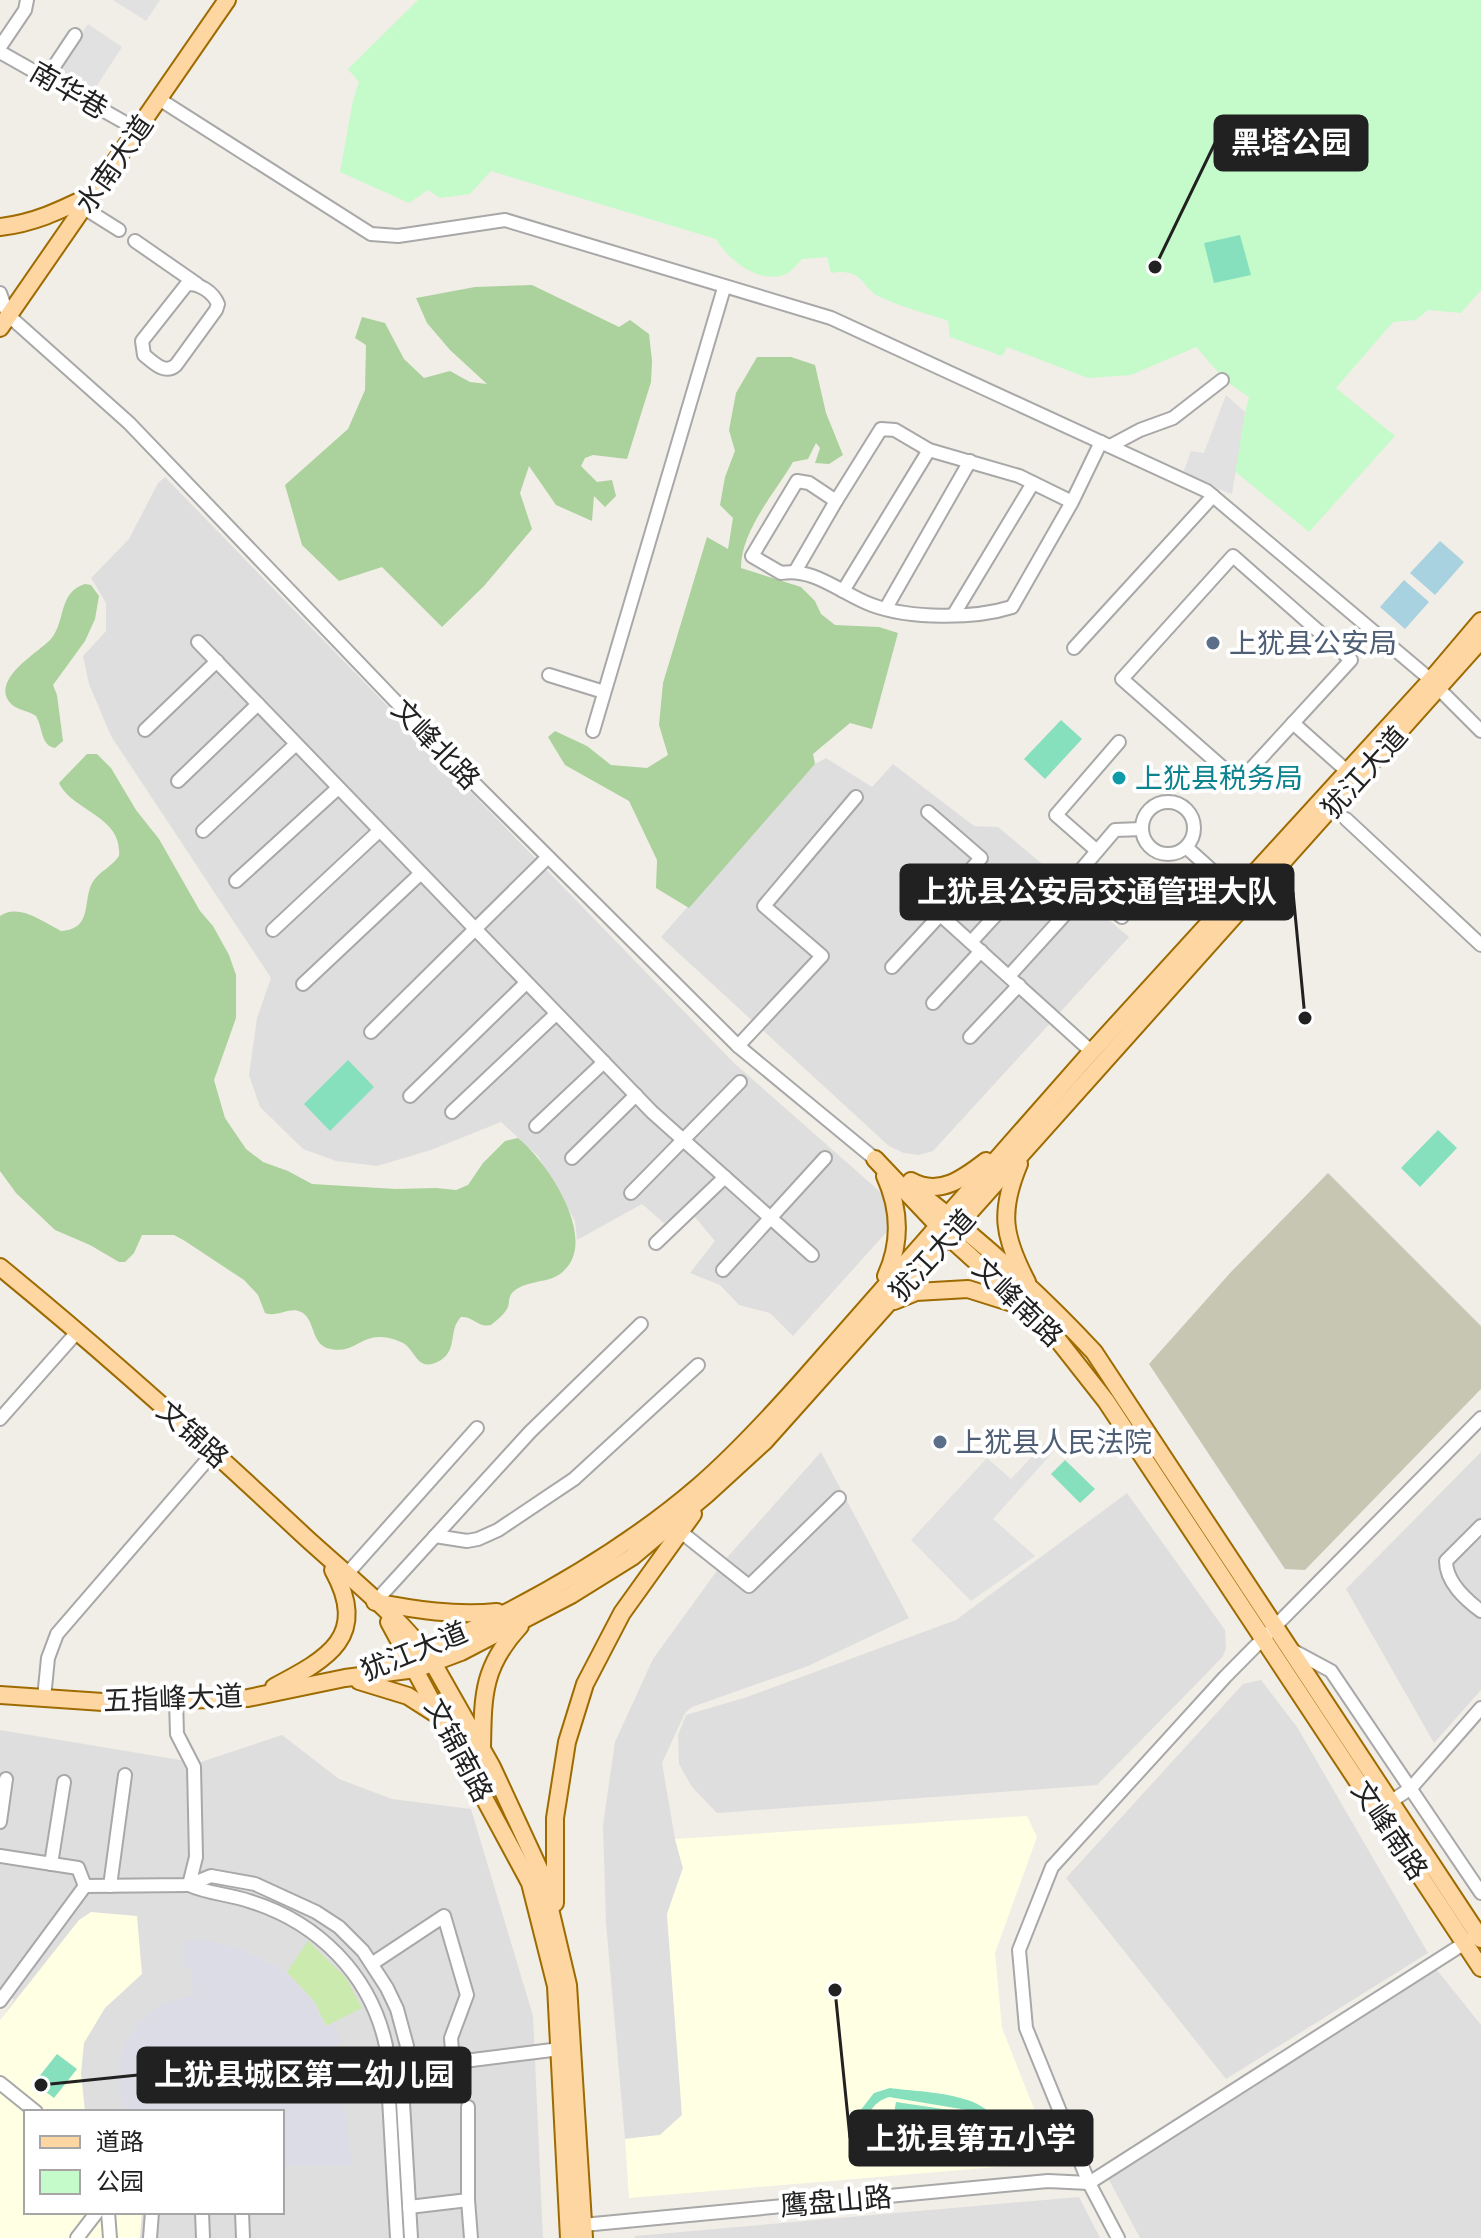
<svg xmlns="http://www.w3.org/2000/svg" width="1481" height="2238" font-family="'Space Grotesk','Noto Sans SC',sans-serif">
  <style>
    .residential { fill: #dfdede; fill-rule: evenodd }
    .education { fill: #ffffe3 }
    .construction { fill: #c6c6b3 }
    .grass { fill: #cbebae }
    .forest { fill: #abd19c }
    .park { fill: #c5faca }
    .pitch { fill: #86e0be; fill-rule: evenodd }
    .parking { fill: #e1e1e1 }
    .plaza { fill: #dcdce7 }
    .water { fill: #a8d2df }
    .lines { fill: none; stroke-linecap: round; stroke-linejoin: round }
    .minor-casing { stroke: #a8a8a8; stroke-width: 16 }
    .major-casing { stroke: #9e6b00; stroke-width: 20 }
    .minor { stroke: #fff; stroke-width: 12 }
    .major { stroke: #fdd6a1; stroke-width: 16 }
    .service-dot { fill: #5c6f8a; stroke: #fff; stroke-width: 3 }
    .culture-dot { fill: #0f9aa8; stroke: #fff; stroke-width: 3 }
    .labels { text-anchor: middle; stroke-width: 8; stroke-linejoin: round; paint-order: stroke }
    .street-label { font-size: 28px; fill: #212121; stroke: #fff }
    .service-label { font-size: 28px; fill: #4e5e75; stroke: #fff; text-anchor: start }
    .culture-label { font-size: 28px; fill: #0d838f; stroke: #fff; text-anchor: start }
    .leader { fill: none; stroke: #212121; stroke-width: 3 }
    .callout-dot { fill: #212121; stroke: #fff; stroke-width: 3 }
    .callout { fill: #212121; stroke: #212121; stroke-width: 3 }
    .callout-label { font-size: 30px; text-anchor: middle; font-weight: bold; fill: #fff }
  </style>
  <rect width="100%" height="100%" fill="#f1eee7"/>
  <g class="residential">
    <path d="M165,477L735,1064L894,1204L892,1226L793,1336L770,1313L739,1305L720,1285L690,1273L715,1241L694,1216L672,1230L642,1204L577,1240L575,1221L538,1156L501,1122L431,1150L377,1166L336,1161L303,1149L260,1107L249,1075L257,1018L271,978L111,736L89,684L83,656L106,631V603L91,578L129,539L158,483Z"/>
    <path d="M826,758L872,787L893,764L974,826L998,827L1129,937L933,1151L919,1155L904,1153L889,1146L661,937L815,764Z"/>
    <path d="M821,1452L909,1618L808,1666L692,1707L685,1713L662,1763L675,1839L683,1868L667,1914L682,2115L660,2135L625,2139L606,1923L603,1825L615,1742L653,1659L724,1561Z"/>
    <path d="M1481,1452V1690L1434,1743L1346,1589Z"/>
    <path d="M1127,1493L1225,1630L1226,1648L1223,1656L1208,1672L1097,1785L717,1813L692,1787L679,1764L678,1735L686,1715L744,1698L956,1620Z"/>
    <path d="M1261,1680L1297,1727L1428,1953L1226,2079L1066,1878L1243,1684Z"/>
    <path d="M0,1730L198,1763L282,1735L339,1779L392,1799L471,1809L533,2016L543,2238H0V2020L14,2000L0,1986ZM26,2112H282V2212H26Z"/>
    <path d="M1437,1970L1481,2025V2238H1140L1108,2178Z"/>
    <path d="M1079,2197L1100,2238H635V2236Z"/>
  </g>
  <g class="education">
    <path d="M1027,1816L1037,1837L995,1953L1002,2028L1055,2162L629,2198L625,2139L660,2135L682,2115L667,1914L683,1868L675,1839Z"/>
    <path d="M91,1912L137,1916L142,1974L105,2008L84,2043L81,2073L85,2112H26V2212H142L140,2238H0V2020L79,1920Z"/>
  </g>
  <path class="construction" d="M1328,1173L1481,1326V1389L1305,1570L1285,1569L1149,1364L1231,1272Z"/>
  <path class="grass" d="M308,1941L346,1978L362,2008L326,2026L315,2002L287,1972Z"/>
  <g class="forest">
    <path d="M532,285L619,327L630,320L649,334L652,361L651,382L627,459L593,455L585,458L581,466L597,482L612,480L616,496L605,507L594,496L592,521L556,505L529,466L520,493L532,529L484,586L442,627L382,567L339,581L302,545L285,485L348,429L365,390L366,345L355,338L362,317L385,323L404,359L424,378L450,371L470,382L487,384L450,350L427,323L416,298L475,287Z"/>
    <path d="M757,357H791L815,365L826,413L843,455L829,464L815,463L820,448L816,443L808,459L793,462C774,494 741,531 741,568L801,587L815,601L821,614L835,625L879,627L898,633L872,729L850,723L813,754L815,764L689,908L656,888L657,860L629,801L565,765L548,737L555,731L587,746L611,765L647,768L668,755L659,725L663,683L707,537L728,549L733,518L720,505L725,477L735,451L729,430L736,393Z"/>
    <path d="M85,584L91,585L99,596L95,619L85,641L53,685L57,695L63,741L55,748C40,745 43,727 36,716C26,709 12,711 6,696C0,673 39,652 51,639C66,621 58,592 85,584Z"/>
    <path d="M87,754H97L111,768L136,810L159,839L200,911L213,926L229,955L236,975V1018L214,1080L225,1118L246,1149L263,1162L288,1171L312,1184L396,1189L436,1188L456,1190L468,1185L483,1163L505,1141L518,1138C546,1160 603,1243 560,1274C548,1283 528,1280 514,1291C508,1296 510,1300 508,1307C505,1314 497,1320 491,1325C478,1328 473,1316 461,1317C448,1330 458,1349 441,1360C416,1375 416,1348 401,1342C361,1326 360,1355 331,1349C310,1346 316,1319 301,1312C290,1306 277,1318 265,1313L258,1295L244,1280L185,1241L174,1235H142L134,1253L125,1262H119L90,1245L55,1230L16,1193L0,1171V916C19,903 43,922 61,931C95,929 81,898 94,880C101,871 112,866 119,856C123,816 72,811 59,783Z"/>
  </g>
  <path class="park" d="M418,0H1481V290L1461,313L1428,310L1416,320L1393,322L1336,388L1395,436L1309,532L1231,468L1249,397L1227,382L1196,347L1131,375L1088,378L1007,347L1002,356L950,337L948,321C926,313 901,307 880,297C861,288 864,267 831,273L827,257L802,259C798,263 793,270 788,273C762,287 728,260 716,239L491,171L470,194L440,198L428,190L409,203L340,172L353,100L359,82L348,69Z"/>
  <g class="pitch">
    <path d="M1240,235L1251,275L1214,283L1204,243Z"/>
    <path d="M1061,720L1082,739L1045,779L1024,759Z"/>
    <path d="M348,1060L374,1087L330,1131L304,1104Z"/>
    <path d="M1438,1130L1457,1148L1420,1187L1401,1168Z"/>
    <path d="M1065,1460L1095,1489L1080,1503L1051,1474Z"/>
    <path d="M57,2054L77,2069L54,2098L34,2083Z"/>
    <path d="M890,2088C921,2093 1009,2091 996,2141C993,2153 982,2163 970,2165C957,2167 894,2155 879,2150C871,2148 866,2141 862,2134L860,2111L874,2093ZM889,2097L967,2110L978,2115L984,2125C987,2142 978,2154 962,2156L880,2142C862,2126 866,2104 889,2097Z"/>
    <path d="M896,2102L970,2113L964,2153L889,2141Z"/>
  </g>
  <g class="parking">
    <path d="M113,0H160L146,21Z"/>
    <path d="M88,24L122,47L92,93L57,70Z"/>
    <path d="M1226,395L1245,412L1232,494L1182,476L1191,451L1204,453Z"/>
    <path d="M1053,1434L1061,1443L993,1519L1035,1556L971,1601L911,1540L987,1458L1011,1479Z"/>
  </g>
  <path class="plaza" d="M207,1940L247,1951L283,1970L312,2001L325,2027L335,2023L341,2044L322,2050L324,2094H343L352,2165L282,2166V2112H127L121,2098L118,2079L120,2059L127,2041L138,2024L157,2007L181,1998L193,1996L191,1968L184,1966V1941Z"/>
  <g class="water">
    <path d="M1440,541L1464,562L1435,595L1410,573Z"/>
    <path d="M1404,580L1429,602L1405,629L1380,607Z"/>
  </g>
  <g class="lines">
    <g class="minor-casing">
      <g id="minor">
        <path d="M0,47L25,10L27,0"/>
        <path d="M0,52L138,130"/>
        <path d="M47,77L75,35"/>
        <path d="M159,99L371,234L398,236L505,220L831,318L1207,491L1431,680"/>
        <path d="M84,208L119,230"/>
        <path d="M135,241L197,284"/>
        <path d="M187,284C199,283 213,292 218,304L216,310L176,365C165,375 154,363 144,355L142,341Z"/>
        <path d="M0,293L8,315L129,423L469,778L738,1046L875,1159"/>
        <path d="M1110,446L1140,430L1173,418L1222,380"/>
        <path d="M1072,502L1012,607C974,619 910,619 872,605C842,594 814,567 781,573L752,556L797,481L809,483L836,501L881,429L895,430L929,450L1019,476L1072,502L1101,442"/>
        <path d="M1233,556L1351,660L1239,782L1122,679Z"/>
        <path d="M796,570L836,501"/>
        <path d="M843,591L929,450"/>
        <path d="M886,608L970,461"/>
        <path d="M954,614L1033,483"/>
        <path d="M198,642L652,1112L812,1255"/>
        <path d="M1074,648L1213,496"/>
        <path d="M549,675L604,692"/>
        <path d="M1439,689L1481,731"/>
        <path d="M1293,723L1348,772"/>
        <path d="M145,730L217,661"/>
        <path d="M593,731L724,288"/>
        <path d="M178,781L258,704"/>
        <circle cx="1168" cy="828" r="26"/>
        <path d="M928,812L981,858L935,910L1092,1052"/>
        <path d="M1346,819L1481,945"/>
        <path d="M203,831L296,744"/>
        <path d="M1186,847L1237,893"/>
        <path d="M1097,851L1056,815L1119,742"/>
        <path d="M236,881L338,788"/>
        <path d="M1088,889L1122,917"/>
        <path d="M273,930L379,831"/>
        <path d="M971,942L1018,891"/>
        <path d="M892,967L940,915"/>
        <path d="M1009,976L1088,889L1075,877L1115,830L1142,829"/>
        <path d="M303,984L420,874"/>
        <path d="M933,1003L981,951"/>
        <path d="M371,1032L548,857"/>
        <path d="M970,1037L1019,985"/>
        <path d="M738,1046L822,956L764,906L856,797"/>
        <path d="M410,1096L526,983"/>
        <path d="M452,1112L556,1014"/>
        <path d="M536,1126L604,1062"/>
        <path d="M572,1158L636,1095"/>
        <path d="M631,1193L740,1082"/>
        <path d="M656,1243L725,1177"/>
        <path d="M723,1270L825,1158"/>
        <path d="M0,1419L78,1331"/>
        <path d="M1481,1526L1446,1561C1446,1582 1465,1599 1481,1611"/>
        <path d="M681,1532L749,1586L839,1498"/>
        <path d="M435,1536L467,1541L478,1539L498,1530L574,1479L698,1365"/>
        <path d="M346,1575L477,1428"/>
        <path d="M375,1602L530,1432L641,1324"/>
        <path d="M1292,1650L1331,1671L1481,1893"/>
        <path d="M44,1698L48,1658L57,1634L214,1452"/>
        <path d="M176,1700L177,1734L194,1767L196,1857L189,1885"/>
        <path d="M1386,1805L1411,1788L1481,1708"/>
        <path d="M0,1822L6,1779"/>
        <path d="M0,1856L78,1868L85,1886"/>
        <path d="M51,1864L64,1782"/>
        <path d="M189,1885C209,1894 229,1894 249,1901C318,1922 371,1975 386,2046L397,2238"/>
        <path d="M110,1886L125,1775"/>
        <path d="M373,1963L444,1916L467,1995L451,2038L453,2063"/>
        <path d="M0,2001L85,1886L189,1885L211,1876L255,1884L316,1912L339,1927L363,1951L387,1988L397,2009L407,2046L401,2069L387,2070"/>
        <path d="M0,2083L36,2112"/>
        <path d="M468,2107V2200"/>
        <path d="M409,2207L468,2200L471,2238"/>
        <path d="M108,2212L110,2238"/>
        <path d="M202,2212L203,2238"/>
        <path d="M242,2212L243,2238"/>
        <path d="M583,2225L1048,2181L1089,2183L1471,1939"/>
        <path d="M77,2238L97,2212"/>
        <path d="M150,2238L152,2212"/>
        <path d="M411,2238L401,2069L560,2049"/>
        <path d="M1118,2238L1089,2183L1026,2028L1019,1950L1052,1867L1225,1677L1481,1418"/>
      </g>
    </g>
    <g class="major-casing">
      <g id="major">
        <path d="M0,227C35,223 61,210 92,195"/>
        <path d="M0,328L227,0"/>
        <path d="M875,1159L949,1237L1047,1326L1106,1401L1481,1968"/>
        <path d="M1019,1164C999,1212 1003,1236 1027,1282"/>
        <path d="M885,1176C900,1209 901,1243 886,1276"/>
        <path d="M911,1181C939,1197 964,1178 986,1161"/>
        <path d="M918,1192C980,1240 1040,1294 1094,1352L1481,1939"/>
        <path d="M0,1267C104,1352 204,1442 302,1534C344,1573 401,1617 433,1663L492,1767L542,1875L568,1985L584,2238"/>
        <path d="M894,1301L916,1292L968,1289L1022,1306"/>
        <path d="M375,1602C416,1610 455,1616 497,1612"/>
        <path d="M389,1622L530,1883L556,1986L569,2238"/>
        <path d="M368,1669C396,1658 428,1651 455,1638C540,1598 627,1548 699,1486C736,1454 769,1418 802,1381L1085,1059L1431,680L1481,621"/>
        <path d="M359,1681L408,1696L436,1714"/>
        <path d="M274,1687C327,1659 370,1637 333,1570"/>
        <path d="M0,1695L103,1702L248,1698L345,1678L416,1669L461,1652L571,1595L632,1557L707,1494L765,1441L1481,640"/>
        <path d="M482,1748C483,1696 482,1667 520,1626"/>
        <path d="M555,1903V1818L567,1742L585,1684L622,1613L693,1514"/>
      </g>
    </g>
    <use href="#minor" class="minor"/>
    <use href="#major" class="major"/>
  </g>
  <g class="service-dot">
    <circle cx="1213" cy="643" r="8"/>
    <circle cx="940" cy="1442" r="8"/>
  </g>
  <circle class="culture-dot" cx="1119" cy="778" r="8"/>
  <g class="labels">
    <g class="street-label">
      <text transform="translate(69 90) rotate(30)" y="10">南华巷</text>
      <text transform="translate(114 164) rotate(-55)" y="10">水南大道</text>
      <text transform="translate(436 744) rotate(46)" y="10">文峰北路</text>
      <text transform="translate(1364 772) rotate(-48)" y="10">犹江大道</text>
      <text transform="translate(932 1255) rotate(-48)" y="10">犹江大道</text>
      <text transform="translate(1018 1302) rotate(44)" y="10">文峰南路</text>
      <text transform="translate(193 1434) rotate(42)" y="10">文锦路</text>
      <text transform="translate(414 1651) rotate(-22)" y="10">犹江大道</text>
      <text transform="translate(173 1698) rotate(-2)" y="10">五指峰大道</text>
      <text transform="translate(459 1750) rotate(62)" y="10">文锦南路</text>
      <text transform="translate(1390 1830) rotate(56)" y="10">文峰南路</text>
      <text transform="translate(836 2201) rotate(-5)" y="10">鹰盘山路</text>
    </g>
    <g class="service-label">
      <text x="1229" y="653">上犹县公安局</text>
      <text x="956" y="1452">上犹县人民法院</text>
    </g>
    <g class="culture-label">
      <text x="1135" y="788">上犹县税务局</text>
    </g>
  </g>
  <path class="leader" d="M1155 267L1215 143M1305 1018L1293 892M41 2085L138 2075M835 1990L850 2138"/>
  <g class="callout-dot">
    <circle cx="1155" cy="267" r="8"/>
    <circle cx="1305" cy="1018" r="8"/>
    <circle cx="41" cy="2085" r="8"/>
    <circle cx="835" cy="1990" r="8"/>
  </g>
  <g class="callout">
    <rect x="1215" y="116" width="152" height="54" rx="8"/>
    <rect x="901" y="865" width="392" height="54" rx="8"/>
    <rect x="138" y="2048" width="332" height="54" rx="8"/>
    <rect x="850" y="2111" width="242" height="54" rx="8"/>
  </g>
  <g class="callout-label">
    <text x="1291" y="153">黑塔公园</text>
    <text x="1097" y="902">上犹县公安局交通管理大队</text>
    <text x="304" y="2085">上犹县城区第二幼儿园</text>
    <text x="971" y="2149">上犹县第五小学</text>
  </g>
  <rect x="24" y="2110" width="260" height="104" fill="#ffffff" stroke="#a6a6a6" stroke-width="2"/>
  <rect x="40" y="2136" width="40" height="12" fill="#fdd6a1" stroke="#a6a6a6" stroke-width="2"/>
  <text x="96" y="2150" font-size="24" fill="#212121">道路</text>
  <rect x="40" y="2170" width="40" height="24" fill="#c5faca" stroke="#a6a6a6" stroke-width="2"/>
  <text x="96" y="2190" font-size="24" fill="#212121">公园</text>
</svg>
